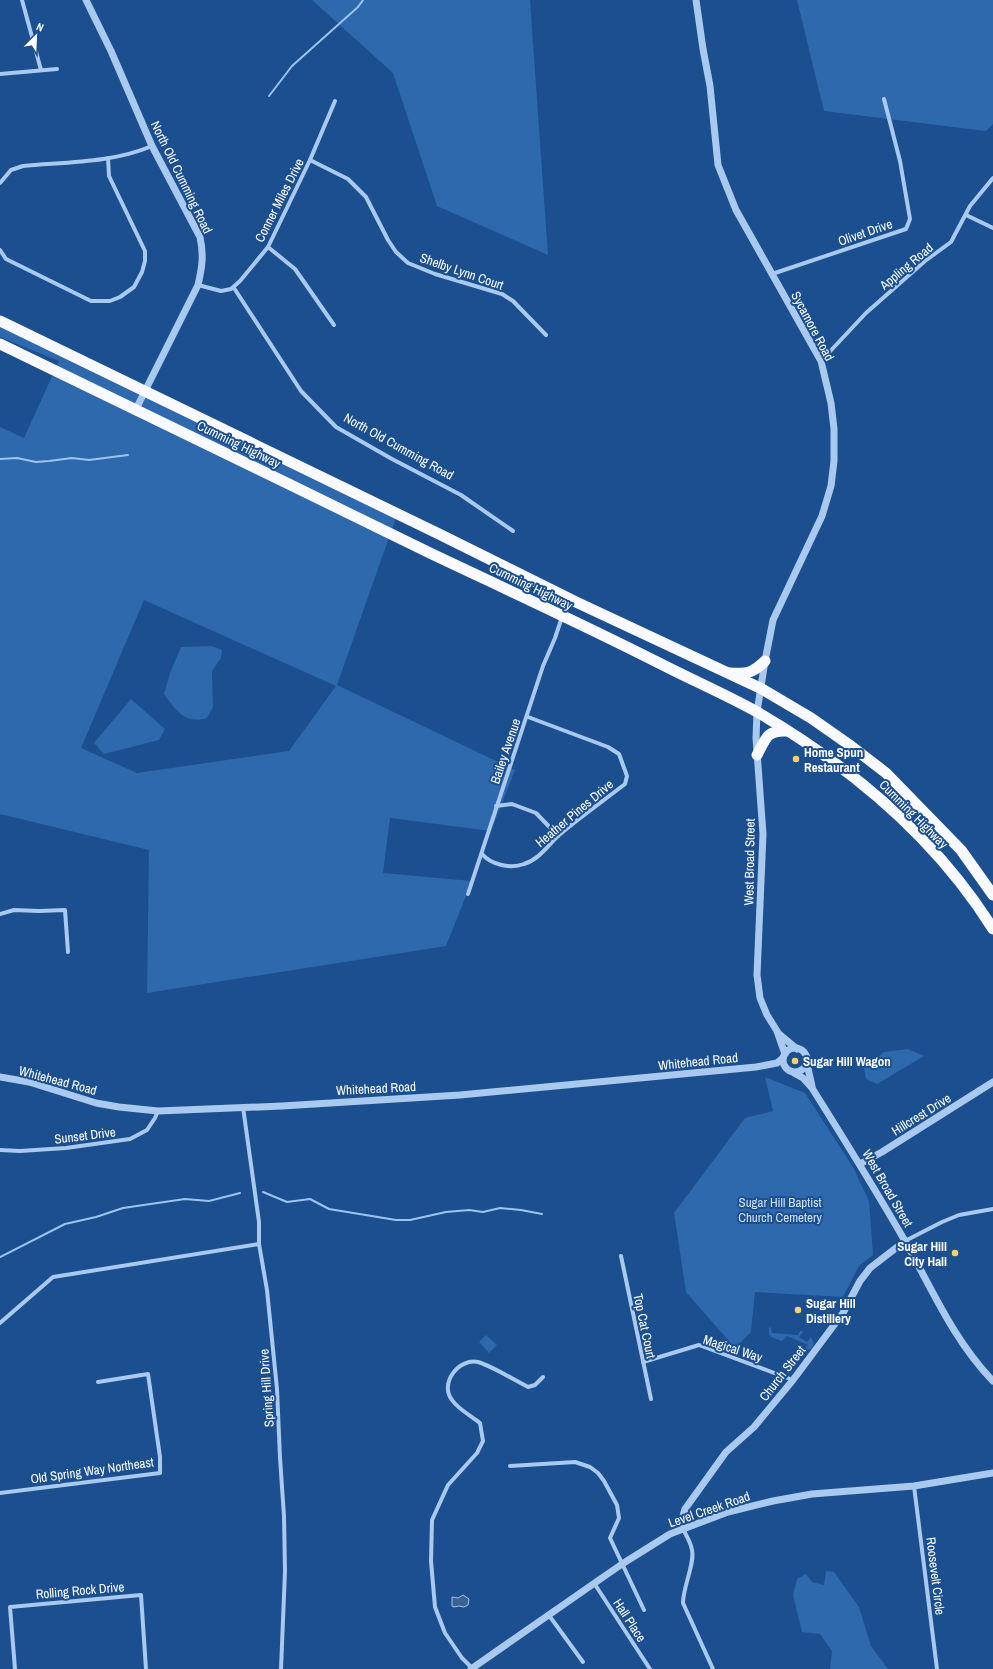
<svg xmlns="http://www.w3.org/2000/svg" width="993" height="1669" font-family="'Archivo Narrow',sans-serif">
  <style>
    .green { fill: #2e69ad; fill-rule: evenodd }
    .water { fill: #3c6290; stroke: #9cc4f0 }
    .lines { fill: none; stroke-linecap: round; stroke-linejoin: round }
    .stream { stroke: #9cc4f0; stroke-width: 2 }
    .minor { stroke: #a9c9ee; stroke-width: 4 }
    .tertiary { stroke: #a9c9ee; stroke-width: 7 }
    .trunk { stroke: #f8faff; stroke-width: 11 }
    .poi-dot { fill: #ffd166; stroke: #1b4f8f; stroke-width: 1.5 }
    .labels { text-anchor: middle; stroke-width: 4; stroke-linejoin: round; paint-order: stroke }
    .street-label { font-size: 13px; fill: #fff; stroke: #1b4f8f }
    .poi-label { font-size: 13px; font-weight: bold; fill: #fff; stroke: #1b4f8f; text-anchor: start }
    .park-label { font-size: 13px; fill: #cfe3fa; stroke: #1b4f8f }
  </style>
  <rect width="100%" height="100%" fill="#1b4f8f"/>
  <g class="green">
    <path d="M312,0H530L548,255L437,206L393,73Z"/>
    <path d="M797,0H993V124L986,131L824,111Z"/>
    <path d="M0,327L398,512L337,685L515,770L491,831L390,818L383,873L472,881L446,946L147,993L149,850L0,814V427L24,438L59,361L0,337ZM144,600L336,686L289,751L137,773L81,748Z"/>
    <path d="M212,646L222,650L221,658L212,671L213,707L207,718C185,725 176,710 164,694L170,673L181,647Z"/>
    <path d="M131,699L165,729L159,740L104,754L94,743Z"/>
    <path d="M908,1049L924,1056L877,1084L866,1079L864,1068L884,1052Z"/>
    <path d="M765,1077L805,1093L853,1167L869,1201L873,1255L859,1266L843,1297L755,1292L751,1332L735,1348L686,1292L674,1213L745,1118L773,1111Z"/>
    <path d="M771,1327L772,1333L798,1335L801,1330L803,1332L799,1337L807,1342L811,1337L814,1344C812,1348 810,1351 805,1349L808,1345L787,1336L782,1341L771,1337L769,1334V1328Z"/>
    <path d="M486,1335L497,1345L489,1353L479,1342Z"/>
    <path d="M826,1571L834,1572L859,1607L871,1646L888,1669H830L832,1651L820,1634L802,1632L793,1595L797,1579L806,1574L812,1582L824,1585Z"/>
  </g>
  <path class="water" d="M463,1595L469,1599L468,1605L464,1607L459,1606L454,1607L452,1606V1597L458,1598Z"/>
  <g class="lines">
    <g class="stream">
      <path d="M269,96L292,66L358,7L363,0"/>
      <path d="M0,459L17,458L36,462L49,461L72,458L89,460L128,455"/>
      <path d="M263,1192L287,1202L310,1199L329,1209L396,1220H410L446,1212L469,1210L483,1212L500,1208L521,1210L542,1214"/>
      <path d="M0,1257L65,1224L96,1217L123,1208L185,1199L209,1201L240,1193"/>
    </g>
    <g class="minor">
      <path d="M22,0L41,70"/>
      <path d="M0,74L57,69"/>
      <path d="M310,160L348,179L366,197L388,240L396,252L408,263L435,274L502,294L513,301L546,335"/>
      <path d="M0,183L11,170L23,166C66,162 112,163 152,146"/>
      <path d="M966,215L993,228"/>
      <path d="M268,247L295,269L334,325"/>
      <path d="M0,250L6,259L91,301H110L120,297L134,287L142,272L145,261V251L109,176L108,158"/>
      <path d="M772,274L906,229L910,219L900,161L884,99"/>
      <path d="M198,285L221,291L231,289L240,281L268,247L310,160L335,101"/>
      <path d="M234,288L301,391L336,427L392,459L461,495L513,531"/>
      <path d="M821,361L866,313L925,261L951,242L970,206L993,178"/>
      <path d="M496,806L512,804L536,813L558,836"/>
      <path d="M482,854C491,865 511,869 524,864C540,859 548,845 559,835C580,817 603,801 625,784L627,776L619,754L608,747L528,717"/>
      <path d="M468,894L543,666L555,638L562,617"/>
      <path d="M0,914L14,910L39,911L65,910L68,952"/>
      <path d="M243,1107L259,1222V1244L267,1290L277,1389L280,1458L284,1516L285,1571L281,1669"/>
      <path d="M0,1150L20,1151L66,1148L130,1139L147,1130L155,1118L158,1111"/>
      <path d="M905,1241L942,1222L959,1215L993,1209"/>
      <path d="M621,1256L651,1399"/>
      <path d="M0,1323L53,1277L259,1244"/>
      <path d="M643,1362L699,1345L793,1380"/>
      <path d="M510,1466L575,1462L590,1467L598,1473L604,1481L617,1505L619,1518L610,1538L644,1610"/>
      <path d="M914,1486L937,1669"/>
      <path d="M0,1493L160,1473V1457L148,1374L98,1382"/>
      <path d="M683,1529C686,1535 691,1543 692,1550C695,1563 683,1587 683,1603L713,1669"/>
      <path d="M594,1583L650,1669"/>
      <path d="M548,1614L583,1662"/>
      <path d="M472,1668L462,1658L445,1633L435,1607L431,1561L432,1520L448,1485L477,1453L483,1441L480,1423C471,1416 458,1409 452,1400C439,1383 459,1358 478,1362C492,1366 514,1380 528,1387L535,1385L543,1377"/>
      <path d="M15,1669L10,1607L141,1595L146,1669"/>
    </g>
    <g class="tertiary">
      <path d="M86,0L111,51L152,146L200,237C204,255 202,268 198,285L136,409"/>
      <path d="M696,0L703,49L710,86L718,165L736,210L821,361L831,403L834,429V461L831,486L822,516L773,620L765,661L757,712L756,738L763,834L757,975L760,998L767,1015L777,1031L785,1054"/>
      <path d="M779,1034L797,1049"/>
      <circle cx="795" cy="1060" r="12"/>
      <path d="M807,1064L812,1086"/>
      <path d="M794,1073L803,1078L812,1088C844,1139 875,1189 905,1241C932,1289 954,1341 993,1381"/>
      <path d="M0,1077L29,1082L96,1103L119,1107L158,1111L282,1106L460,1095L756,1067L777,1063L783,1058"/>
      <path d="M860,1164L882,1152L993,1082"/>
      <path d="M683,1529L681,1523L685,1509L726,1452L754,1427L793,1380L843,1313L860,1281L870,1268L905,1241"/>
      <path d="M471,1669L622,1564L670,1534L683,1529L728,1512L773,1501L812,1494L914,1486L993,1473"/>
    </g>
    <g class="trunk">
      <path d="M0,321L439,534L576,602L762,689L811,718L851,746L886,773L961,850L993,895"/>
      <path d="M0,344C145,413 288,484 432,554C508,590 584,625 659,663C692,680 727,695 759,713C851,767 936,838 993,929"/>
      <path d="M730,673C747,674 753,673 765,661"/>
      <path d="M757,755C766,738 767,730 787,731"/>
    </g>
  </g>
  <g class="poi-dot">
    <circle cx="796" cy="759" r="4"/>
    <circle cx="795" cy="1061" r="4"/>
    <circle cx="955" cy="1253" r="4"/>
    <circle cx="798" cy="1310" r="4"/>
  </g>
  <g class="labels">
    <g class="street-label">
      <text transform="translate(182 177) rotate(64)" y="5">North Old Cumming Road</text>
      <text transform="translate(279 200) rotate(-63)" y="5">Conner Miles Drive</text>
      <text transform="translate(865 232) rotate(-19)" y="5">Olivet Drive</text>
      <text transform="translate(906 266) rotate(-40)" y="5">Appling Road</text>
      <text transform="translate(462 271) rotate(19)" y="5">Shelby Lynn Court</text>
      <text transform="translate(813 326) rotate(62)" y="5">Sycamore Road</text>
      <text transform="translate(239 444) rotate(26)" y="5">Cumming Highway</text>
      <text transform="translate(399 446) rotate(29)" y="5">North Old Cumming Road</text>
      <text transform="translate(531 586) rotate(26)" y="5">Cumming Highway</text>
      <text transform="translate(505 751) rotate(-71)" y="5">Bailey Avenue</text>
      <text transform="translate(574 813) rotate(-40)" y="5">Heather Pines Drive</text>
      <text transform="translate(914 814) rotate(45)" y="5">Cumming Highway</text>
      <text transform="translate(749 862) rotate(-89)" y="5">West Broad Street</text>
      <text transform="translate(698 1061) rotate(-6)" y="5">Whitehead Road</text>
      <text transform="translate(58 1080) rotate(15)" y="5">Whitehead Road</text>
      <text transform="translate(376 1088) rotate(-3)" y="5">Whitehead Road</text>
      <text transform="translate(921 1114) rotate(-32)" y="5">Hillcrest Drive</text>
      <text transform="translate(85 1135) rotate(-7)" y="5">Sunset Drive</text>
      <text transform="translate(888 1188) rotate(60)" y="5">West Broad Street</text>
      <text transform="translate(645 1326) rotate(78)" y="5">Top Cat Court</text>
      <text transform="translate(733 1348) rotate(18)" y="5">Magical Way</text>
      <text transform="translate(782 1373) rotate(-52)" y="5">Church Street</text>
      <text transform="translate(266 1388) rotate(-94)" y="5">Spring Hill Drive</text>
      <text transform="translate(92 1470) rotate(-8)" y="5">Old Spring Way Northeast</text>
      <text transform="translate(709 1509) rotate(-19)" y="5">Level Creek Road</text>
      <text transform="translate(936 1576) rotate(83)" y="5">Roosevelt Circle</text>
      <text transform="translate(80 1590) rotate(-5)" y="5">Rolling Rock Drive</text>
      <text transform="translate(630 1620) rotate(57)" y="5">Hall Place</text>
    </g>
    <g class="poi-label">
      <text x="804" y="757">Home Spun<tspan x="804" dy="15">Restaurant</tspan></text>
      <text x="803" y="1066">Sugar Hill Wagon</text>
      <text x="947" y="1251" text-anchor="end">Sugar Hill<tspan x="947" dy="15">City Hall</tspan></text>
      <text x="806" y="1308">Sugar Hill<tspan x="806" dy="15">Distillery</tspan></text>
    </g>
    <g class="park-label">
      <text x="780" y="1207">Sugar Hill Baptist<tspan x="780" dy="15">Church Cemetery</tspan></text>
    </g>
  </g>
  <g transform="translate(36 36) rotate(24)" stroke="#1b4f8f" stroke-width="3" paint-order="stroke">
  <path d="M0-3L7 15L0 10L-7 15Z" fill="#ffffff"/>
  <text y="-6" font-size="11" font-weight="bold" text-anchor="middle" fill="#ffffff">N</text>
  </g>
</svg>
